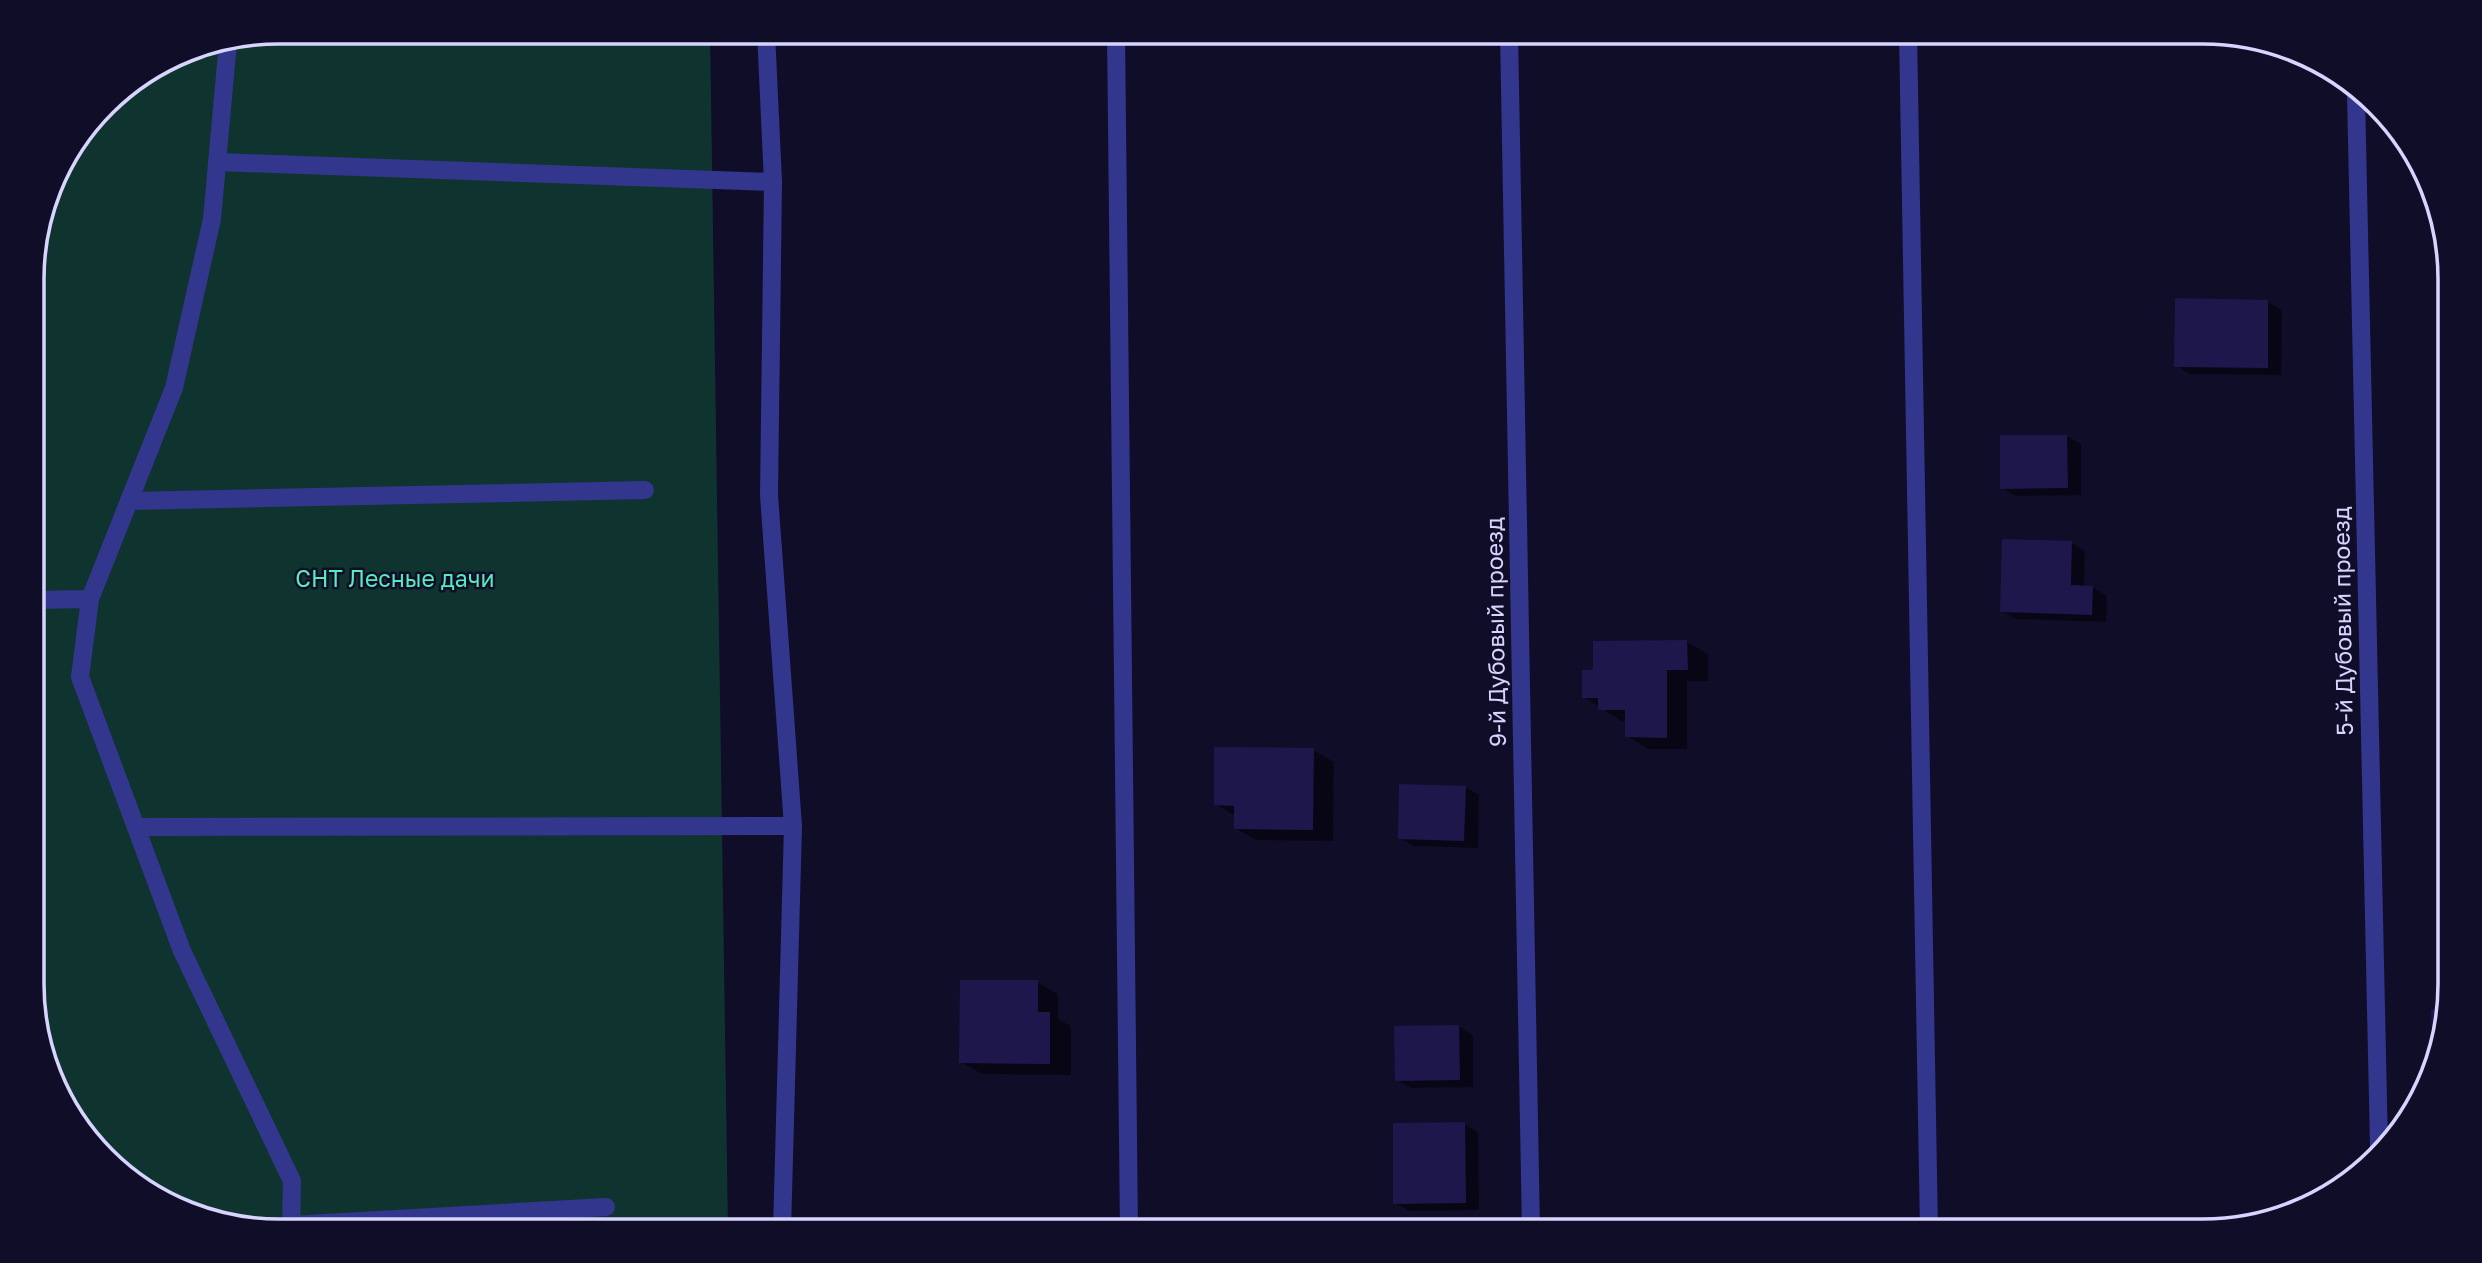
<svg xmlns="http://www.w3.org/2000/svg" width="2482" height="1263" font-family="'Golos Text',sans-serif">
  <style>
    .green { fill: #0f3430 }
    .shadow { fill: #0007 }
    .building { fill: #1e174c }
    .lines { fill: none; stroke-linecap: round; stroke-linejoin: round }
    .minor { stroke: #33368d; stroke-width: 18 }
    .labels { text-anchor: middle; stroke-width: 5; stroke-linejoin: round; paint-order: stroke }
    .park-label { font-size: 23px; fill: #54ecbc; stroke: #100d29 }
    .street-label { font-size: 23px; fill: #d7d5ff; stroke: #100d29 }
    .rim { fill: none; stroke: #d7d5ff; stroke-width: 3.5 }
  </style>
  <rect width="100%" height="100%" fill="#100d29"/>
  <path class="green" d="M279,32H710L728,1231H279L169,1206L73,1122L34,1017L32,262L57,170L115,93L185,50Z"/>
  <g class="shadow">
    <path d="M2268,302L2282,310L2281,375L2190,374L2176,366Z"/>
    <path d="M2067,436L2081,444V495L2016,496L2002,488Z"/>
    <path d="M2071,542L2085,551L2084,587H2093L2107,596L2106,622L2016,619L2002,611Z"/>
    <path d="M1687,642L1708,654V681H1687V749H1648L1627,736V721H1621L1584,697L1595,672Z"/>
    <path d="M1313,750L1334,762L1333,841L1256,840L1235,828V816L1216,804Z"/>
    <path d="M1465,787L1479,795L1478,848L1414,846L1399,838Z"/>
    <path d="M1037,982L1058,994V1019L1071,1026V1075L982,1074L961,1062Z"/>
    <path d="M1459,1026L1473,1035V1087L1411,1088L1397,1080Z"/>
    <path d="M1464,1124L1478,1132L1479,1210L1409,1211L1395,1203Z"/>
  </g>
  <g class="building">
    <path d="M2175,298L2268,300V368L2174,367Z"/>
    <path d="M2000,435H2067L2068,488L2000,489Z"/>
    <path d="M2002,539L2072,541L2071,585L2093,586L2092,615L2000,612Z"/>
    <path d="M1687,640L1688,670H1667V738L1625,737V710H1598V698H1582V670H1593V641Z"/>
    <path d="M1214,747L1314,748L1313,830L1234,829V806L1214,805Z"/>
    <path d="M1399,784L1466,786L1464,841L1398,839Z"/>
    <path d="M960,980H1038V1012H1050V1064L959,1063Z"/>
    <path d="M2445,1009L2434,1055H2433L2431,1010Z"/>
    <path d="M1459,1025L1460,1080L1395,1081L1394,1026Z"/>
    <path d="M1465,1122L1466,1203L1393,1204V1123Z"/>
  </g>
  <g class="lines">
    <g class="minor">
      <path d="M766,32L773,182L769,495L793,826L782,1231"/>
      <path d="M1116,32L1129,1231"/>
      <path d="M1509,32L1531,1231"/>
      <path d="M1908,32L1929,1231"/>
      <path d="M228,42L212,219L174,388L90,599L80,677L182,951L292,1181L291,1231"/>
      <path d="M2356,95L2379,1146"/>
      <path d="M217,162L773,182"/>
      <path d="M129,501L645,490"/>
      <path d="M33,600L90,599"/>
      <path d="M136,827L793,826"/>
      <path d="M291,1225L606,1207"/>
    </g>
  </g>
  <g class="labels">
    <g class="park-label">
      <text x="395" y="587">СНТ Лесные дачи</text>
    </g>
    <g class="street-label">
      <text transform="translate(2343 621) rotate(-91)" y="8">5-й Дубовый проезд</text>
      <text transform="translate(1496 632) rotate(-91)" y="8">9-й Дубовый проезд</text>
    </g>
  </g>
  <path d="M0 0H2482V1263H0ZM279 44H2203A235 235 0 0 1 2438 279V984A235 235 0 0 1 2203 1219H279A235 235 0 0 1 44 984V279A235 235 0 0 1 279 44Z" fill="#100d29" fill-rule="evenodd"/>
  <path class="rim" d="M279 44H2203A235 235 0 0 1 2438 279V984A235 235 0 0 1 2203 1219H279A235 235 0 0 1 44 984V279A235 235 0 0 1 279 44Z"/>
</svg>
